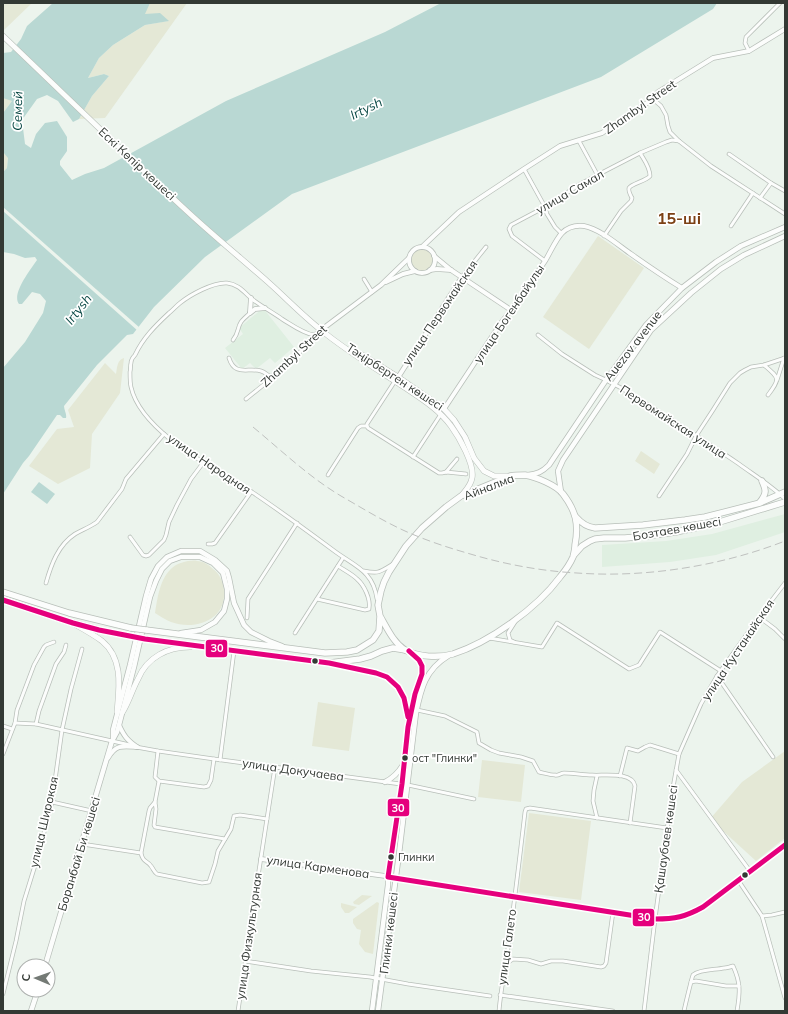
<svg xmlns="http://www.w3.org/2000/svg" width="788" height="1014" font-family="Mulish,sans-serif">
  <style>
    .built { fill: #dfefe1 }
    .green { fill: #e4e8d6 }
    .water { fill: #b9d8d3 }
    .pier { fill: #ecf4ed }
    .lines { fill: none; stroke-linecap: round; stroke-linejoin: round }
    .minor-casing { stroke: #b8bfb9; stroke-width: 4.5 }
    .tertiary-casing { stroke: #b8bfb9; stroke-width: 5.5 }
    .secondary-casing { stroke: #b8bfb9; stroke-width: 6 }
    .primary-casing { stroke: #b8bfb9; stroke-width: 6 }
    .trunk-casing { stroke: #b8bfb9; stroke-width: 7 }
    .minor { stroke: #fcfdfc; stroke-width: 3 }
    .tertiary { stroke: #fcfdfc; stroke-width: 4 }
    .secondary { stroke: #fcfdfc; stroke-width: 4.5 }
    .primary { stroke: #fcfdfc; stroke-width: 5 }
    .trunk { stroke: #fcfdfc; stroke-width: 5.5 }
    .rail { stroke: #bfc1bf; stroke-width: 1; stroke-dasharray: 8 4; stroke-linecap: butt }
    .trunk-bridge-casing { stroke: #b8bfb9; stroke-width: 7; stroke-linecap: butt }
    .trunk-bridge { stroke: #fcfdfc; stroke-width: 5.5 }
    .bus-1-casing { stroke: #fff; stroke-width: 8 }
    .bus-1 { stroke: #e5007d; stroke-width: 5 }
    .bus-dot { fill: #333934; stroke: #fff; stroke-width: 1.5 }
    .labels { text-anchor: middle; stroke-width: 3.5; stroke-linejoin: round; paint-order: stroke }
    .bus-label { font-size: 11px; fill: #333934; stroke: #fff; text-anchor: start }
    .street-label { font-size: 12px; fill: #333934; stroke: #fff }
    .water-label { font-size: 13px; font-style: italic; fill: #094844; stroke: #fff }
    .district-label { font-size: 16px; font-weight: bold; fill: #7c4014; stroke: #fff }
    .line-badge { stroke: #fff; stroke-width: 1.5 }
    .badge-label { font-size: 11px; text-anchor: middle; font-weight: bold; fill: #fff }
  </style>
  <rect width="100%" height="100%" fill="#ecf4ed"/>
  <g class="built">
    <path d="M263,308L294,347L275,363L270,358L256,369L250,363L242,369L225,348L243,334L239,328Z"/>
    <path d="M785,514V532L716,555L670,562L602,567V545L666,541L712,534Z"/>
  </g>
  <g class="green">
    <path d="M3,3H32L4,30L3,29Z"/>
    <path d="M150,3H187L105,118L79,119L92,96L109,76L104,74L88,78L99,58L113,45L145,25L168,21L144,14Z"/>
    <path d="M4,97L12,101L3,113V98Z"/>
    <path d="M3,152L8,157L7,168L3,172Z"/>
    <path d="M598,236L644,268L589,349L543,317Z"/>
    <circle cx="421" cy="260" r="12"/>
    <path d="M124,358L120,393L92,434L90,468L58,484L29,466L57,429L74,427L68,410L105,363L116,374C117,368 117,360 124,358Z"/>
    <path d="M641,451L660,464L654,474L635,461Z"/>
    <path d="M188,561C191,561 194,560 197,561C203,561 209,565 213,569C220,574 223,582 224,590C227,620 195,631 171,622C166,620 160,616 155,613C158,596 160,575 176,565C179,563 184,562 188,561Z"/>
    <path d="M318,702L355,708L349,751L312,746Z"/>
    <path d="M785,751V838L756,861L710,819L742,782Z"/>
    <path d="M482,760L525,765L521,802L478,797Z"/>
    <path d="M529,813L591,821L581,900L519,892Z"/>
    <path d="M362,895L372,896L359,905L354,904L353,902Z"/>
    <path d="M377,902L379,903L373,954L365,952L359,944L361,930L357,929L353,923V919Z"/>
    <path d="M341,903L357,907L349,913H345L341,907Z"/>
  </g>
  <g class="water">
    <path d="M53,3H150L145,14L160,13L169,21L145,25L113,45L99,58L88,78L104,74L109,76L92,96L79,119L73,122L58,101L47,95L37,99L22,120L25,144L31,148L36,134L45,123L57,121L67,137V151L60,161V165L72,180L85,174L104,168L226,101L385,32L441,3H717L713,9L601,77L292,194L205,257L154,307L133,334L127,335L97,365L64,406C64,410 67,414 66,418H63L60,415H57L29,456L23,463L3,494V368L25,342L43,313L46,301L40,294L32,292L22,304H19C11,294 31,269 37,260L35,257L25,258L14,254L3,252V172L7,168L8,158L3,152V113L12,101L3,98V53L11,52L21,39L27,26Z"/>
    <path d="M39,482L55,494L47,504L31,492Z"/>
  </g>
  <path class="pier" d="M3,207L140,328L138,331L3,211Z"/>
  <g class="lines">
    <g class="minor-casing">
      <g id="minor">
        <path d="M749,51L745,43L746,37L780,3"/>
        <path d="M653,99L661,106L666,115L668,126L670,132L679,141L711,166L785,214"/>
        <path d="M579,141L598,176"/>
        <path d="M729,154L771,183L760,198"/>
        <path d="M524,169L545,207L547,214L555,227L561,233"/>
        <path d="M771,183L785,191"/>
        <path d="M731,226L753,193"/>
        <path d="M604,236L621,211L631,201L632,198C631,196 628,191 629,188C631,184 646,181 650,176C650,167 644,160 640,153"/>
        <path d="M545,261L512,236L509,229L511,225L545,207L582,183L640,153L666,142L672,140L679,141"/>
        <path d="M462,277L486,247"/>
        <path d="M364,279L372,292"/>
        <path d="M314,335C302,333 292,325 282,319C272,312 261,306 252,299C244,292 238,284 227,283C213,282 190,295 180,303C176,306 173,310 169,313C155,326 143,338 135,355C133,357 131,360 131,363C130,366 131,369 130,372C130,377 130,383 131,387C141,432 215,469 252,492C279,510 306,530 333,550C354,566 373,570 377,599"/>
        <path d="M538,335L562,354L595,375L606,380L623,389C662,414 701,438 739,464C754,475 772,486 785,499"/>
        <path d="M233,340C239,333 237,328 241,322C243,319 247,316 250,313"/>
        <path d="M229,358C235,377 248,367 261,371C268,373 267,378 275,375"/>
        <path d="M764,365C779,378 781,378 768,395"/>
        <path d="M777,380L784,358"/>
        <path d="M395,381L367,424V426L368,428L439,473H442L446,472L466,474"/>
        <path d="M246,399L277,374L285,363L300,352L314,335L321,330"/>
        <path d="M413,457L441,414"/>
        <path d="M446,472L457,459"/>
        <path d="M328,475L358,428L361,426H367"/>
        <path d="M659,496L687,454L696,436L713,410L730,383L740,373L745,370L751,367L764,365L785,358"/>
        <path d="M130,537L143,555L146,556L149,555L164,540L166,535L169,522L177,505L191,479L203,463"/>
        <path d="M208,544H212L215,543L251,492"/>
        <path d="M364,571C379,574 380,572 393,564"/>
        <path d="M46,583C51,565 58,545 75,534C82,530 90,527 97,522L122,489L126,479L164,434"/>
        <path d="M317,599L365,610L369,609C371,599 364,585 357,579C352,574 344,570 338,566"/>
        <path d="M759,617L775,629L785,639"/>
        <path d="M247,618L248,599L297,523"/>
        <path d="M295,633L343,558"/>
        <path d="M489,638L542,647L557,623L629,669L639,665L660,632L721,671"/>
        <path d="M514,642L510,640L508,633L515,622"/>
        <path d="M717,676L773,757"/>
        <path d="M417,710L445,716L477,732L479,743L491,750L499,753L521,757L533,761L539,772C544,773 550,775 555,775C558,776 561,773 564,773C572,773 584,775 592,775C603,776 632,771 635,786L630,823"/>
        <path d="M15,723L36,724L130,745"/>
        <path d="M36,724L39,711L56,664L64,652L66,645"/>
        <path d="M3,726L12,729"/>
        <path d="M136,747L158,751L214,759L408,785L474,799"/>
        <path d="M158,751L155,777L159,781L204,787L208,786L211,780L214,759"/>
        <path d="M3,754L15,723L17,710L34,665L44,647L46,645L54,642"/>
        <path d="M220,760L234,651"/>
        <path d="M676,770L750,871"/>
        <path d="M597,776L594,790L593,801L597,818"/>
        <path d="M620,776L627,748L638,751L645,747L650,745L679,754"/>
        <path d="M159,781L155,802L156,809L154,825L155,827L225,839"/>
        <path d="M52,802L92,811"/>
        <path d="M155,802L150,808L149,811L141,853C143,863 147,860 151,866C154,870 154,872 157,874L202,883L209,882L215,864L218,851L231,829L234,816L240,815L267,819"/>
        <path d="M82,844L141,853"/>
        <path d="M738,880L762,916L785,998"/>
        <path d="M762,916L772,915L785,912"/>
        <path d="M245,961L311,971L370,977L408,984L490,996"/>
        <path d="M506,964L513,959L528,960L541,964L551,961H563L601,967L604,966L606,963L613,912"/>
        <path d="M691,982L696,981L726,986H739"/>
        <path d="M3,994L16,941L24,901L37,859L52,802L62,730L71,689L82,649"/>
        <path d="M500,995L613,1011"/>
        <path d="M238,1011C250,930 262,848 275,767"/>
        <path d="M499,1011C501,987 506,964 509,941C515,898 520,855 525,812L526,809L530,808L667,828"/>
        <path d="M644,1011L655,919L672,793L679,754L701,704L717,676L759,617L785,583"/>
        <path d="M684,1011C685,1006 692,977 693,975C700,969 715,970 724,968C727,968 730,967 733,966C741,983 740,993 737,1011"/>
      </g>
    </g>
    <g class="tertiary-casing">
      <g id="tertiary">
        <circle cx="422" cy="260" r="13"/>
        <path d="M422,247L459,212L524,169L560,146L602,133L653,99L658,92L713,58L749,51L785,29"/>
        <path d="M434,256L451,270L511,310"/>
        <path d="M430,270L437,269L451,270"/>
        <path d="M386,282L403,274L415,271"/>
        <path d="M250,312L251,298"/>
        <path d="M250,313L255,309L265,308"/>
        <path d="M321,330L381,285L409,258"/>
        <path d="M397,379L462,277"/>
        <path d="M444,409L501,323C516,304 531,283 545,261C550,253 556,239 562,233C568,227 576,225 584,226C600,229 618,245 631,254C648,266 664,277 682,288"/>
        <path d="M119,725C124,736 127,740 137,747"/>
        <path d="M108,758C116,744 123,746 137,747"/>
        <path d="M261,859L400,878L655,919H671L690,914L703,907L785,845"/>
      </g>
    </g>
    <g class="secondary-casing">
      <g id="secondary">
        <path d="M528,475C537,474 542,472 549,465L606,380L646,325L682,288L716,262L741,246L785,227"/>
        <path d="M561,492L558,471L563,460L651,330L691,293L721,269L744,255L785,236"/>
        <path d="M331,664C339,665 347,667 355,669C379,673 398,676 405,703C407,709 408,713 408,719"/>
        <path d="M113,738V730L130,665L146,596L151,579L158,566L167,557L181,551H200L215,560L227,571L229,578L234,603L244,625L251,632L269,641L282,646"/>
        <path d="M385,782C393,778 398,773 403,765"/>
        <path d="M45,966L112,741L117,732L119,725L134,667L150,597L156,581L162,569L170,561L181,557H200L213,563L223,573L227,589V599L224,611L215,622L201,630L181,633"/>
        <path d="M31,1011L38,990"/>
        <path d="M372,1011L388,885V877L402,784L408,727L415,694L422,674V666L419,660L411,653"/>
        <path d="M378,1011L399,854L416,713C421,689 425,670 448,656"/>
      </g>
    </g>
    <g class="primary-casing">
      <g id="primary">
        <path d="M3,36C65,95 126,155 189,213C215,237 242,259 268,282C286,298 302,315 321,330C349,353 380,371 410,391C425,401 440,411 451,426C459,437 475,465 472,478C471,485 466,490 462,495"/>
        <path d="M361,354L398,377L444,409L454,420L465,437L474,458L484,471L494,476H507"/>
        <path d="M76,625C85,630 94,635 102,641C124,659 119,689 117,712"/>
        <path d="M122,713C129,702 132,690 138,679C147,657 168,647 190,647"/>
      </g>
    </g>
    <g class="trunk-casing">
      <g id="trunk">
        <path d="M760,502C767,493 766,490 762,481"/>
        <path d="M576,517C582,524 587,527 595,528L643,525L685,520L705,517L760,503L785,492"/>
        <path d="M574,555L582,546L590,541L595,539L604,538H625L647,536L676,532L713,524L785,502"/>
        <path d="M3,592L69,613L131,628"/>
        <path d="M3,600L73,623L99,630L129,636"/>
        <path d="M146,630L325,653L347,652L357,650L373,640L379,631L380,616L378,605L381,591L384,582L389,572L406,546L422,528L446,507L461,496L510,476C515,475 520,475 525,475C536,477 556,485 563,494C576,511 579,524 575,545C575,549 574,553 573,557C570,564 565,571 560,577C537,608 490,642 453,654C439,658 418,657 405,650C393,642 387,628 380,616"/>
        <path d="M145,639L329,663L360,659L371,656L382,651L393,648L405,650"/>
      </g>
    </g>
    <use href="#minor" class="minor"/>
    <use href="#tertiary" class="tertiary"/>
    <use href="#secondary" class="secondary"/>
    <use href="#primary" class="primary"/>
    <use href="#trunk" class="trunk"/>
    <path class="rail" d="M253,427C282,451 309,477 341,496C362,508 383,521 405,531C425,540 446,547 467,553C503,564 540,571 577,573C646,578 721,566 785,541"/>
    <g class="trunk-bridge-casing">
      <g id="trunk-bridge">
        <path d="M131,628L146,630"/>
        <path d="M129,636L145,639"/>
      </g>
    </g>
    <use href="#trunk-bridge" class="trunk-bridge"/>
    <g class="bus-1-casing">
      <g id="bus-1">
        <path d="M3,600L73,623L99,630L145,639L329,663L376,673L387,677L398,687L404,698L408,717"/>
        <path d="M409,651L419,660L422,666V674L415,694L408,727L402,784L388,877L655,919C675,919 685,917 703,907L785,845"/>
      </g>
    </g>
    <use href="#bus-1" class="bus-1"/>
  </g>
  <g class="bus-dot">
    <circle cx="315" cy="661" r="3.5"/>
    <circle cx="405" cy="758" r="3.5"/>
    <circle cx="391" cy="857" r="3.5"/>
    <circle cx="745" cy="875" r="3.5"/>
  </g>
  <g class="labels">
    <g class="bus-label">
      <text x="412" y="762">ост "Глинки"</text>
      <text x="398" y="861">Глинки</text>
    </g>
    <g class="street-label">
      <text transform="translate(640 107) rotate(-35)" y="4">Zhambyl Street</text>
      <text transform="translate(137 164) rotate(43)" y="4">Ескі Көпір көшесі</text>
      <text transform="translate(570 192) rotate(-30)" y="4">улица Самал</text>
      <text transform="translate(440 313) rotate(-56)" y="4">улица Первомайская</text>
      <text transform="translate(509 314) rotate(-56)" y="4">улица Богенбайулы</text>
      <text transform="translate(633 346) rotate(-52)" y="4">Auezov avenue</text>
      <text transform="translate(294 356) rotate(-43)" y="4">Zhambyl Street</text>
      <text transform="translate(395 377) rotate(33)" y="4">Тәңірберген көшесі</text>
      <text transform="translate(673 422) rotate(33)" y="4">Первомайская улица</text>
      <text transform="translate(209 464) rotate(34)" y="4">улица Народная</text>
      <text transform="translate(489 487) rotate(-21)" y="4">Айналма</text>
      <text transform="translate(677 529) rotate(-10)" y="4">Бозтаев көшесі</text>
      <text transform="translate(738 650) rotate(-56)" y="4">улица Кустанайская</text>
      <text transform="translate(293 770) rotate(8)" y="4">улица Докучаева</text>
      <text transform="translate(44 822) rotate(-77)" y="4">улица Широкая</text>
      <text transform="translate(666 839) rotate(-82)" y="4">Қашаубаев көшесі</text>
      <text transform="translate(79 854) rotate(-73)" y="4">Боранбай Би көшесі</text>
      <text transform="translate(318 867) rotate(8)" y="4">улица Карменова</text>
      <text transform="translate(389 933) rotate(-83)" y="4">Глинки көшесі</text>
      <text transform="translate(249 936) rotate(-82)" y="4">улица Физкультурная</text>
      <text transform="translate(507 947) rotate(-82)" y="4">улица Галето</text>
    </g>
    <g class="water-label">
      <text transform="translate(366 108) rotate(-26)" y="5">Irtysh</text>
      <text transform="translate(17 111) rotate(-89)" y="5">Семей</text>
      <text transform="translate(78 309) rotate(-52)" y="5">Irtysh</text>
    </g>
    <g class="district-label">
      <text x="679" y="224">15-ші</text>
    </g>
  </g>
  <g class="line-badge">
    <rect x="205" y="639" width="23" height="19" rx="4" fill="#e5007d"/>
    <rect x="387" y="798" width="23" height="19" rx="4" fill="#e5007d"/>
    <rect x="632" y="908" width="23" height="19" rx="4" fill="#e5007d"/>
  </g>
  <g class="badge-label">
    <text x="217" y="652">30</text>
    <text x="398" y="812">30</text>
    <text x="644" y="921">30</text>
  </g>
  <rect width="788" height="1014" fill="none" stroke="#333934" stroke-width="8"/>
  <g transform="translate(36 978) rotate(272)"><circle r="19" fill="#ffffff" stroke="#adb0ae"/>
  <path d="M0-3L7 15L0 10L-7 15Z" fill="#747a75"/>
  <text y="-6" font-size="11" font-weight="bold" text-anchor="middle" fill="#333934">С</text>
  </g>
</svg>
